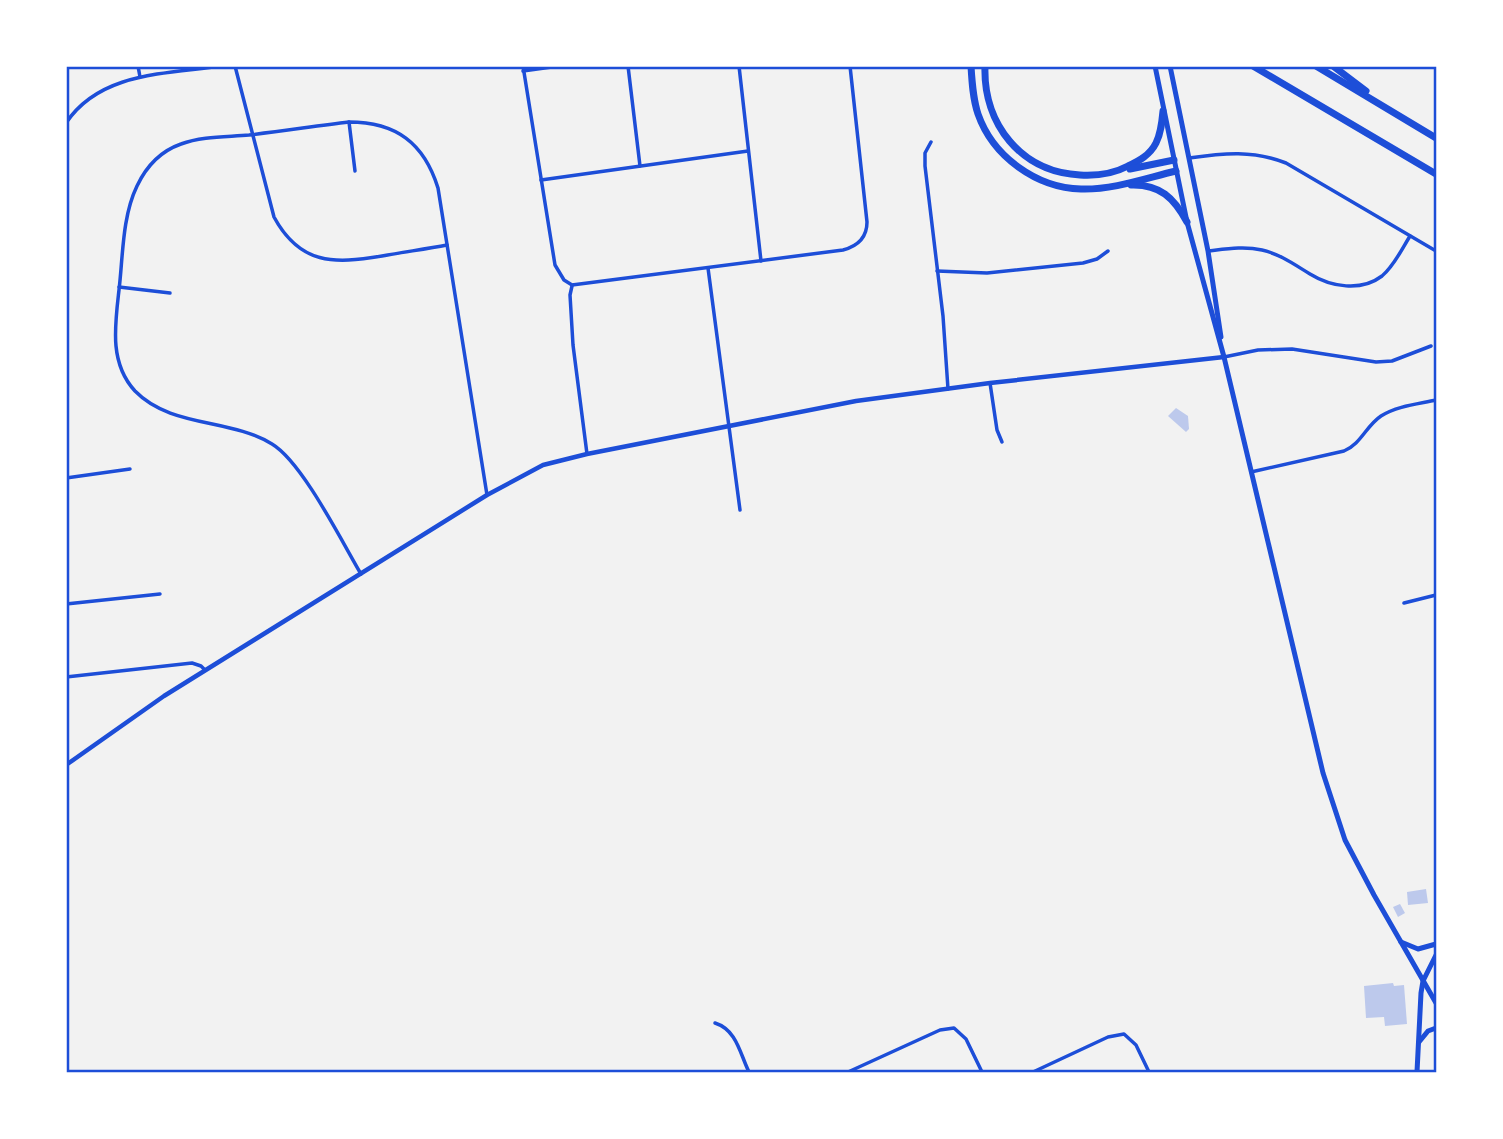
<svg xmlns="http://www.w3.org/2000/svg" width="1503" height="1139" font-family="'Noto Serif',serif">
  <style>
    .building { fill: #bdc9ec }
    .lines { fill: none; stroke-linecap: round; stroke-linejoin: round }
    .minor { stroke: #1d4ed8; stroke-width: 3.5 }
    .tertiary { stroke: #1d4ed8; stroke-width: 4.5 }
    .secondary { stroke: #1d4ed8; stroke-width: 5 }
    .motorway { stroke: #1d4ed8; stroke-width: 7 }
    .neatline { fill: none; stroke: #1d4ed8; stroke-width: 2.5 }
  </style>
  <rect width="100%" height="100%" fill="#f2f2f2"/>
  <g class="building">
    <path d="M1176,408L1188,416L1189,429L1186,432L1168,416Z"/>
    <path d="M1426,889L1428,903L1408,905L1407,892Z"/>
    <path d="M1400,904L1405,913L1398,917L1393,907Z"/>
    <path d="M1393,983L1394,986L1404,985L1407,1024L1385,1026L1384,1017L1366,1018L1364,986Z"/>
  </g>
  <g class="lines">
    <g class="minor">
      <path d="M138,66L140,77"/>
      <path d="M235,66L274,217C300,265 334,264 382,256C404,252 426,249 447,245"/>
      <path d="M523,66L555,265L564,280L572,285L843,250C858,246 867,238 867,222L850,66"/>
      <path d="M628,66L640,166"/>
      <path d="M739,66L761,261"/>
      <path d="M523,71L559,66"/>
      <path d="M349,122L355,171"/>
      <path d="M66,123C100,72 166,74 221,66"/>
      <path d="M931,142L925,153V166L943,316L948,389"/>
      <path d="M1189,158C1224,153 1253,150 1286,163L1436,251"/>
      <path d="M541,180L748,151"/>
      <path d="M1208,251C1226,249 1244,246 1262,250C1280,254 1295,265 1310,274C1331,287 1361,292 1382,276C1394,266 1402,249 1410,236"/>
      <path d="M708,268L740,510"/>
      <path d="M937,271L987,273L1083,263L1097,259L1108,251"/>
      <path d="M572,286L570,295L573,345L587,454"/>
      <path d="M119,287L170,293"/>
      <path d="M1224,357L1258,350L1292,349L1376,362L1392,361L1431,346"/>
      <path d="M990,383L997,430L1002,442"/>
      <path d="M1251,472L1344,451C1361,444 1366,426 1381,416C1397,406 1418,404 1436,400"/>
      <path d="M66,478L130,469"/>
      <path d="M361,574C341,540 302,462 272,444C230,418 171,428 135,391C109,363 115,325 119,290C123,257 122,217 137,186C146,167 161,151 181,144C202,136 228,137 249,135C283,131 316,126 349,122C396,122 424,143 438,188L487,495"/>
      <path d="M1404,603L1436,595"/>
      <path d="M66,604L160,594"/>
      <path d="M66,677L192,663L201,666L205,670"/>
      <path d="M715,1023C737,1030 740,1054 749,1072"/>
      <path d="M848,1072L940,1030L954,1028L966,1039L982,1072"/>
      <path d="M1033,1072L1108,1037L1124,1034L1136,1045L1149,1072"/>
    </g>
    <path class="tertiary" d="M66,765L164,696L487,495L543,465L587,454L856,401L990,383L1224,357"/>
    <g class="secondary">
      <path d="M1155,66L1187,222L1224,357L1323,773L1345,840L1374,895L1436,1003"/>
      <path d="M1170,66L1208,251L1221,337"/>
      <path d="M1401,942L1418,949L1436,944"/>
      <path d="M1419,1042L1428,1031L1436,1028"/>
      <path d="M1417,1072L1421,993L1423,981L1436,955"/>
    </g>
    <g class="motorway">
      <path d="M971,66C972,83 973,99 978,114C993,157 1037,188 1081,189C1113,190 1146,178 1176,171"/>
      <path d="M985,66C983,124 1021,172 1080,175C1097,176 1113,174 1128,166C1139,161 1150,155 1156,143C1161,133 1162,122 1163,111"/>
      <path d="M1253,66L1436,174"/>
      <path d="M1316,66L1436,138"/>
      <path d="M1333,66L1366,91"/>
      <path d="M1130,169L1174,160"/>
      <path d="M1131,185C1160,184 1174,198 1187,222"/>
    </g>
  </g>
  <rect width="1503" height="1139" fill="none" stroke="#ffffff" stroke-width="136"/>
  <rect x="68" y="68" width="1367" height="1003" class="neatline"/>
</svg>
